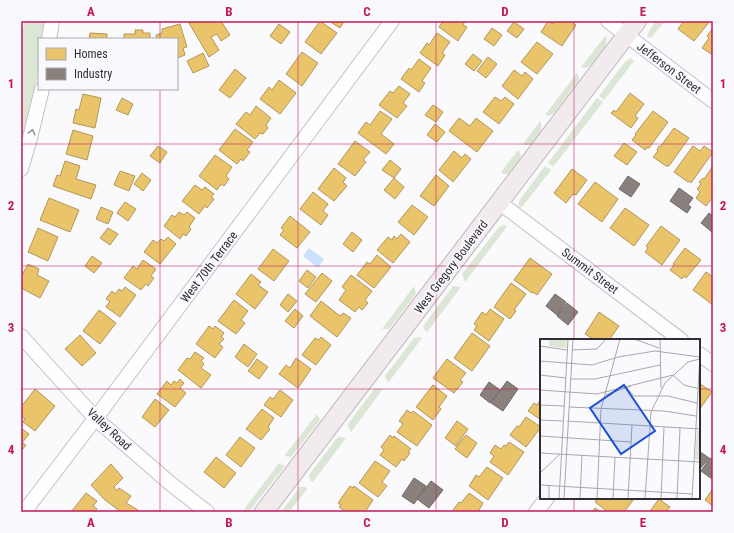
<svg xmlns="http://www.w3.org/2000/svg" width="734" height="533" font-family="'Roboto Condensed',sans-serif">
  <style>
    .green { fill: #dce6d5 }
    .water { fill: #cbe0fa }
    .homes { fill: #e9c46a; stroke: #b2975a }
    .industry { fill: #8a817c; stroke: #6f6867 }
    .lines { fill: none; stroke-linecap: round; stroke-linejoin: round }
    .minor-casing { stroke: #c3c1c7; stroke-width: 16 }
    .major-casing { stroke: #c0b4b9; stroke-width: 20 }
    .minor { stroke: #fefeff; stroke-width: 14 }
    .major { stroke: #f2ebee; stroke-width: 18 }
    .oneway { stroke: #97969a }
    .grid { fill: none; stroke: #c2185b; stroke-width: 1; stroke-opacity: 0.55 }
    .labels { text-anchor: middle; stroke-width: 4; stroke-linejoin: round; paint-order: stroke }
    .street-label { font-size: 12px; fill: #302d36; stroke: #f9f8fd }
    .inset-road { fill: none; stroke: #a9a7ad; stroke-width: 1 }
    .view { fill: #1d4ed8; fill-opacity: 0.15; stroke: #1d4ed8; stroke-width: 2 }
    .inset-edge { fill: none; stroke: #302d36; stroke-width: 2 }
    .neatline { fill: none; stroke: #c2185b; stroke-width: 1.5 }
    .grid-label { font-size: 13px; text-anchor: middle; font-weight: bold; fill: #c2185b }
  </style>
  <rect width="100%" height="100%" fill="#faf9fc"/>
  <g class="green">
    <path d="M25,21H45L43,39H39V64L37,80L31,111L21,147V34Z"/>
    <path d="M656,21H665L651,38L647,36C649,30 653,26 656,21Z"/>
    <path d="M606,35L607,39L605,47L590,66L584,68L581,67Z"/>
    <path d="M630,58L634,61L604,100L599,96L625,62Z"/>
    <path d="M577,73L579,77V80L553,114L549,116L545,115Z"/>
    <path d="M597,98L603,102L553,167L548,163Z"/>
    <path d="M540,121C545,131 536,137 530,145H525L523,144Z"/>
    <path d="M518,150L521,155L520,158L508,174H503L501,172Z"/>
    <path d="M545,166L551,170L523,206L519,208V202L521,198Z"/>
    <path d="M503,225H507L505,229L465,282L463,277L462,274L499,227Z"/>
    <path d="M414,286L416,294L389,329H382Z"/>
    <path d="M453,286L461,287L427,332L424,329L423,326Z"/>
    <path d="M419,337L422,338L388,383L385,376L414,338Z"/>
    <path d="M375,388L383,389L351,432L349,428L348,424Z"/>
    <path d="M317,414L320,420L291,457L284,456Z"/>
    <path d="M340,437L346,438L312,483L309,477V475L337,438Z"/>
    <path d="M279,463L285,466L249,512H242Z"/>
    <path d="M300,487H305L308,488L289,512H281Z"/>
  </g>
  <path class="water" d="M309,248L324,259L318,268L303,256Z"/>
  <g class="homes">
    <path d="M193,21H221L230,35L221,41L217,34L211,37L219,50L209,57L189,23Z"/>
    <path d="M320,21L337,33L321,54L305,42Z"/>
    <path d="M329,21H344L340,28Z"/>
    <path d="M443,21H465L463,25L467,27L458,41L439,27Z"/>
    <path d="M548,21L553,24L555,21H570L576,25L562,46L541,32Z"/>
    <path d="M684,21H710L694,41L678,29Z"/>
    <path d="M514,22L524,29L517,38L507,31Z"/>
    <path d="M180,24L187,47L183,48L185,55L177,58V39H157L156,35L162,33V29Z"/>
    <path d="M279,24L290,32L281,44L270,36Z"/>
    <path d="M492,28L502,35L494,46L484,39Z"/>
    <path d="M713,28V55L702,48L709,38L707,36Z"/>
    <path d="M135,30H143V33H150V39H124V34H135Z"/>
    <path d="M90,33L107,34V39H89Z"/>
    <path d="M437,33L450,42L442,53L445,55L438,66L420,53L427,43L429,45Z"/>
    <path d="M537,42L553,54L537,74L521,62Z"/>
    <path d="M302,52L318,63L302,86L286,74Z"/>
    <path d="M203,53L209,66L193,73L187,61Z"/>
    <path d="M473,54L482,61L474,71L465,64Z"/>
    <path d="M488,57L497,64L486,78L477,71Z"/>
    <path d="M419,59L431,68L422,81L425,83L419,92L401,79L409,68L411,70Z"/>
    <path d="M235,69L246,78L230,98L219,90Z"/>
    <path d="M514,70L522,76L525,72L533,79L518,99L502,86Z"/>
    <path d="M279,80L296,93L280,114L260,99L269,87L272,90Z"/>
    <path d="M399,86L410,94L403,103L407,106L397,118L379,105L390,91L393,93Z"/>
    <path d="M630,93L644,104L635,116L638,118L631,128L611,113L614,110L616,112Z"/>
    <path d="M83,94L101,98L95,128L73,123L76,109L79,110Z"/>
    <path d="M495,97L501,101L505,97L514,104L499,124L483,112Z"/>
    <path d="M122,98L133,104L128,115L116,110Z"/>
    <path d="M433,105L443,112L436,122L425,115Z"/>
    <path d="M256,106L271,118L266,125L268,128L263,134L260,133L255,139L236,124L246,112L250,115Z"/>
    <path d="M380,111L392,119L381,134L394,144L386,154L358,133L366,122L370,125Z"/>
    <path d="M653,111L668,122L649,148H646L645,150L632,140L636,135L635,134Z"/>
    <path d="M459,118L470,126L476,118L493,131L477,152L449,131Z"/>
    <path d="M435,124L445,132L437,142L427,135Z"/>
    <path d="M674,128L689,138L669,166H666L653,157L658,151L657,150L659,146L660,147Z"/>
    <path d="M235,129L253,142L247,150L250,152L243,161L241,159L237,164L219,150Z"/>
    <path d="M73,130L93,136L87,160L66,154Z"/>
    <path d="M355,141L370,152L363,160L366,162L355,176L338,164Z"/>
    <path d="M624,143L637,152L627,165L614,156Z"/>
    <path d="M158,146L167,152L160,163L150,156Z"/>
    <path d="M693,146L700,151L704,146L713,152L691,183L689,181L688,182L674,172Z"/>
    <path d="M454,151L462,158L465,154L471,159L453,182L439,170Z"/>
    <path d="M215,155L232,167L226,176L229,179L224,186L221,184L217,190L199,176Z"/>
    <path d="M390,160L401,169L394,178L382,170Z"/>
    <path d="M65,161L80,166L76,179L96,185L91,199L53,186L57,175L60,176Z"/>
    <path d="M713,166V197L706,206L696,198L700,192L697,189L701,184L699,182L703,178L704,179Z"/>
    <path d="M334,168L346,178L343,182L347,186L334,201L318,189Z"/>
    <path d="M572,169L587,180L576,195L575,194L574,195L573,194L566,203L554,193Z"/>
    <path d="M120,171L135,176L129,191L114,185Z"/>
    <path d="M142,173L151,180L143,191L134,184Z"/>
    <path d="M436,175L449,186L434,206L420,196Z"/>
    <path d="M394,178L404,187L395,199L384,190Z"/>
    <path d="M595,182L618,199L602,222L578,204Z"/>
    <path d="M195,185L202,190L205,187L214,194L211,197L214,199L207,208L205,206L199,214L182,201Z"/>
    <path d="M313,192L328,204L323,211L328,215L321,225L300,209Z"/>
    <path d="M49,198L79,210L70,232L40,220Z"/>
    <path d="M125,202L136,209L128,221L117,213Z"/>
    <path d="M412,205L428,217L414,235L398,222Z"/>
    <path d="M101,207L113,212L108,224L96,219Z"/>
    <path d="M625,208L649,225L634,246L610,228Z"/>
    <path d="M179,212L184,215L187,212L195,218L189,227L191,229L186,236L183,234L180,239L164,226L172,215L175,217Z"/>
    <path d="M290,216L310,232L297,248L280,235L284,230L281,228Z"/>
    <path d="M661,226L680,240L662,265L645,252L648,248L646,246Z"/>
    <path d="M38,228L58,237L48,261L28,252Z"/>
    <path d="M108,228L118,234L110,245L100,238Z"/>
    <path d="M352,232L362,240L353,252L343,244Z"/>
    <path d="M401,234L410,242L393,263L377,250L388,237L392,240L394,236L397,239Z"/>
    <path d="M168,237L176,244L160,264L144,252L153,240L157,243L161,239L164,241Z"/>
    <path d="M685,248L701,260L686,278L684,276L682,279L670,270L674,265L673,264Z"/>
    <path d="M273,249L289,261L274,281L258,269Z"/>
    <path d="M377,255L391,267L374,288L357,275L367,262L370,264Z"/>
    <path d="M92,256L102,263L94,273L85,266Z"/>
    <path d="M530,258L552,274L537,295L533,292L532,293L514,280Z"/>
    <path d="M143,260L156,269L151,276L154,278L148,286L146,284L141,290L124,278L133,266L137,269Z"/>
    <path d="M28,264L39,269L37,275L49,281L40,298L21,288V277Z"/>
    <path d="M307,270L316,277L308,288L299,281Z"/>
    <path d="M706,272L713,277V305L693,290Z"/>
    <path d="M322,273L332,281L316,302L305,294Z"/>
    <path d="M251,274L261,282L258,285L268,292L255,309L236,294Z"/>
    <path d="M351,275L372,291L365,300L368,303L362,310L359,307L355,312L339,300L346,290L342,287Z"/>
    <path d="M511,283L526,294L514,310L516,311L510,319L494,307Z"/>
    <path d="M125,287L136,295L120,317L106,307L110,301L106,299L112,291L115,294L119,289L122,291Z"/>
    <path d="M288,294L297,301L288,312L280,305Z"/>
    <path d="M234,300L248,311L241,320L245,323L236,334L218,321Z"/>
    <path d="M321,301L340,316L343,313L351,318L337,337L310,316Z"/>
    <path d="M295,309L303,316L294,328L285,321Z"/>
    <path d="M490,309L504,319L489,341L474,330L477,326L474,324L482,312L486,315Z"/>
    <path d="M99,310L116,323L100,344L83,331Z"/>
    <path d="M599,312L619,326L609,340H595L585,334Z"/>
    <path d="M209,326L213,329L215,326L224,333L221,337L224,339L219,344L223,347L215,358L196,344Z"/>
    <path d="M472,333L490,346L472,371L454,358Z"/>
    <path d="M80,335L96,353L82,366L65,349Z"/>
    <path d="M321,337L331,345L316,365L302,355L315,338L319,340Z"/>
    <path d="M244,344L257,354L248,367L235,357Z"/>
    <path d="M195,352L204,358L201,361L204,364L201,368L211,375L201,388L178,370L187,358L190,359Z"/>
    <path d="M296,358L311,369L298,388L279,374L286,365L290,368Z"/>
    <path d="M257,359L268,367L259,379L248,371Z"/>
    <path d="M447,359L466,373L460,380L463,382L454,393L433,378Z"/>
    <path d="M180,379L184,383L180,388L186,393L175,407L157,394L167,381L171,385L174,381L177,383Z"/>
    <path d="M699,383L712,392L699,410Z"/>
    <path d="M433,385L447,396L439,407L441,409L433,420L416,407Z"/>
    <path d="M35,389L55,406L35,431L23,422L25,419L21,416V407Z"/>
    <path d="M280,390L293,400L281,417L264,405L270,397L273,399Z"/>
    <path d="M155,399L169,410L155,427L142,417Z"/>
    <path d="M541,399V420L528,411L534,403L537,405Z"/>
    <path d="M262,409L274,418L268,427L270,429L261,440L246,429Z"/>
    <path d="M407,410L411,413L413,411L432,425L417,446L397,432L403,424L399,421Z"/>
    <path d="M526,417L541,427L526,447L510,435L517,426L519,427Z"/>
    <path d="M457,421L468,429L456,446L445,438Z"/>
    <path d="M21,428L29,434L22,443L26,445L22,450Z"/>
    <path d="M390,435L393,438L394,436L411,449L408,452L410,453L404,461L402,459L396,467L380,455L384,450L381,447Z"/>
    <path d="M466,435L477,443L467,458L455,449Z"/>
    <path d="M240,437L255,448L241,467L226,455Z"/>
    <path d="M509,442L524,452L508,475L490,462L494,456L490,453L495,445L501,449L504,445L506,446Z"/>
    <path d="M216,457L236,473L224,488L204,472Z"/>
    <path d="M375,461L390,471L382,482L387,486L378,497L359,483Z"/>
    <path d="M111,464L123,478L114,487L117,491L119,488L131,496L126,503L138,510L136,512H121L105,500L91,485Z"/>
    <path d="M487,467L503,478L488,500L469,486L476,475L479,477Z"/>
    <path d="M350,486L353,488L354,486L373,500L365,512H346L339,507L341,505L338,503Z"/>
    <path d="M712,490H713V506L705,500Z"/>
    <path d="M86,493L97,501L93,506L97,509L94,512H71Z"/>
    <path d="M469,493L483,503L479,510L481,512H455L453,510L459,502L461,503Z"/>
    <path d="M598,498H633L634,499L624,512H608L595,502Z"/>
    <path d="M659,499L670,507L666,512H651L650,511Z"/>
    <path d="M595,508L601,512H592Z"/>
  </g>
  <g class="industry">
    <path d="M628,176L640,184L631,197L619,189Z"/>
    <path d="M679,188L693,198L688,205L691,207L687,213L670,201Z"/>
    <path d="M709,213L713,216V230L712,232L701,223Z"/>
    <path d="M555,294L566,302L557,315L546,306Z"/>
    <path d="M567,303L578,312L568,325L557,316Z"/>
    <path d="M507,381L518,389L503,411L491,403Z"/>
    <path d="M489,382L500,390L490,403L480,395Z"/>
    <path d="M699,451L709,458L700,469L699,468Z"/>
    <path d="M710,458L713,460L712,479L701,471Z"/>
    <path d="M414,478L426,486L414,504L402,496Z"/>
    <path d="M431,481L443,490L429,508L417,499Z"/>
  </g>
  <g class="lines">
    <g class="minor-casing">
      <g id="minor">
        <path d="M608,21L713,101"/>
        <path d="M49,39L52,21"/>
        <path d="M21,169L30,138L42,89"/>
        <path d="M500,203L681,340"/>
        <path d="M21,336L96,419L171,484L207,512"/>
        <path d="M699,354L713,364"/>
        <path d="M24,512L104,407L392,21"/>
        <path d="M536,512L547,498"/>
      </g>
    </g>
    <g class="major-casing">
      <path id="major" d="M264,512L637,21"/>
    </g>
    <use href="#minor" class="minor"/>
    <use href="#major" class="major"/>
  </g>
  <defs><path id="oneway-chevron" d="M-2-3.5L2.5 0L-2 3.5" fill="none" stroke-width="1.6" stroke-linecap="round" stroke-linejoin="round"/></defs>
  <use class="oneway" href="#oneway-chevron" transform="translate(32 132) rotate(-76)"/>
  <path class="grid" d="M160,21V39M298,21V512M436,21V512M574,21V340M160,89V512M21,144H713M21,266H713M21,389H541M699,389H713M574,498V512"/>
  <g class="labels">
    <g class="street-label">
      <text transform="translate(669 68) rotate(37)" y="4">Jefferson Street</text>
      <text transform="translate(209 267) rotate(-53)" y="4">West 70th Terrace</text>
      <text transform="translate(451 267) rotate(-53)" y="4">West Gregory Boulevard</text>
      <text transform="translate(590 271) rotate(37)" y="4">Summit Street</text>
      <text transform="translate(109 429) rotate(43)" y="4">Valley Road</text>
    </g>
  </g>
  <g transform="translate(540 339)">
    <rect width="160" height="160" fill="#faf9fc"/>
    <path d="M9,0H27L26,9L9,7ZM157,92H160L159,121L155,120Z" fill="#dce6d5"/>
    <path class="inset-road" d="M94,0L119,9M120,0L121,49M0,7L27,11M32,11L57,10L66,0M0,22L52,26L78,18L115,12L160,18M0,36L26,39M31,40H55L120,26M86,48L94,57H128L157,64M0,51L57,55M57,55L133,36L144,46L160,50M65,56L91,47M0,66L24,67M29,68L124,72L156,77M0,81L23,82M27,82L160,90M0,97L91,103M0,114L160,123M0,134L20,115M0,146L152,155M9,160V146M19,160L28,0M24,160L33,0M40,160L42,116M57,160L61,70L80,0M73,160L75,118M88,160L92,86M105,160L111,73L125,44L148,23L160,20M121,160L124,88M137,160L140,89M152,160L160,16"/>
    <path class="view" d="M84,46L115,92L81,115L50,69Z"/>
    <rect width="160" height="160" class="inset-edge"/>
  </g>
  <rect width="734" height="533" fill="none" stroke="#f9f8fd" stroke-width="44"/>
  <rect x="38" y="38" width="140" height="52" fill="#f9f8fd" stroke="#a9a7ad"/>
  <rect x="46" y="48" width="20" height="12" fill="#e9c46a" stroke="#a9a7ad"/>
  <text x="74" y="58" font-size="12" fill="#302d36">Homes</text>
  <rect x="46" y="68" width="20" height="12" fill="#8a817c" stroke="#a9a7ad"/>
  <text x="74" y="78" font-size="12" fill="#302d36">Industry</text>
  <rect x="22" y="22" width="690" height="489" class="neatline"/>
  <g class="grid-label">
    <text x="91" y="16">A</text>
    <text x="229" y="16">B</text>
    <text x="367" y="16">C</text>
    <text x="505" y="16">D</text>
    <text x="643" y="16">E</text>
    <text x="11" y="88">1</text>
    <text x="723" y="88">1</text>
    <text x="11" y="210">2</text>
    <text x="723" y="210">2</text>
    <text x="11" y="332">3</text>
    <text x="723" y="332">3</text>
    <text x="11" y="454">4</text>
    <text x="723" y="454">4</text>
    <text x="91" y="527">A</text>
    <text x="229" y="527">B</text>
    <text x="367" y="527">C</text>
    <text x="505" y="527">D</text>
    <text x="643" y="527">E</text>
  </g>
</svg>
